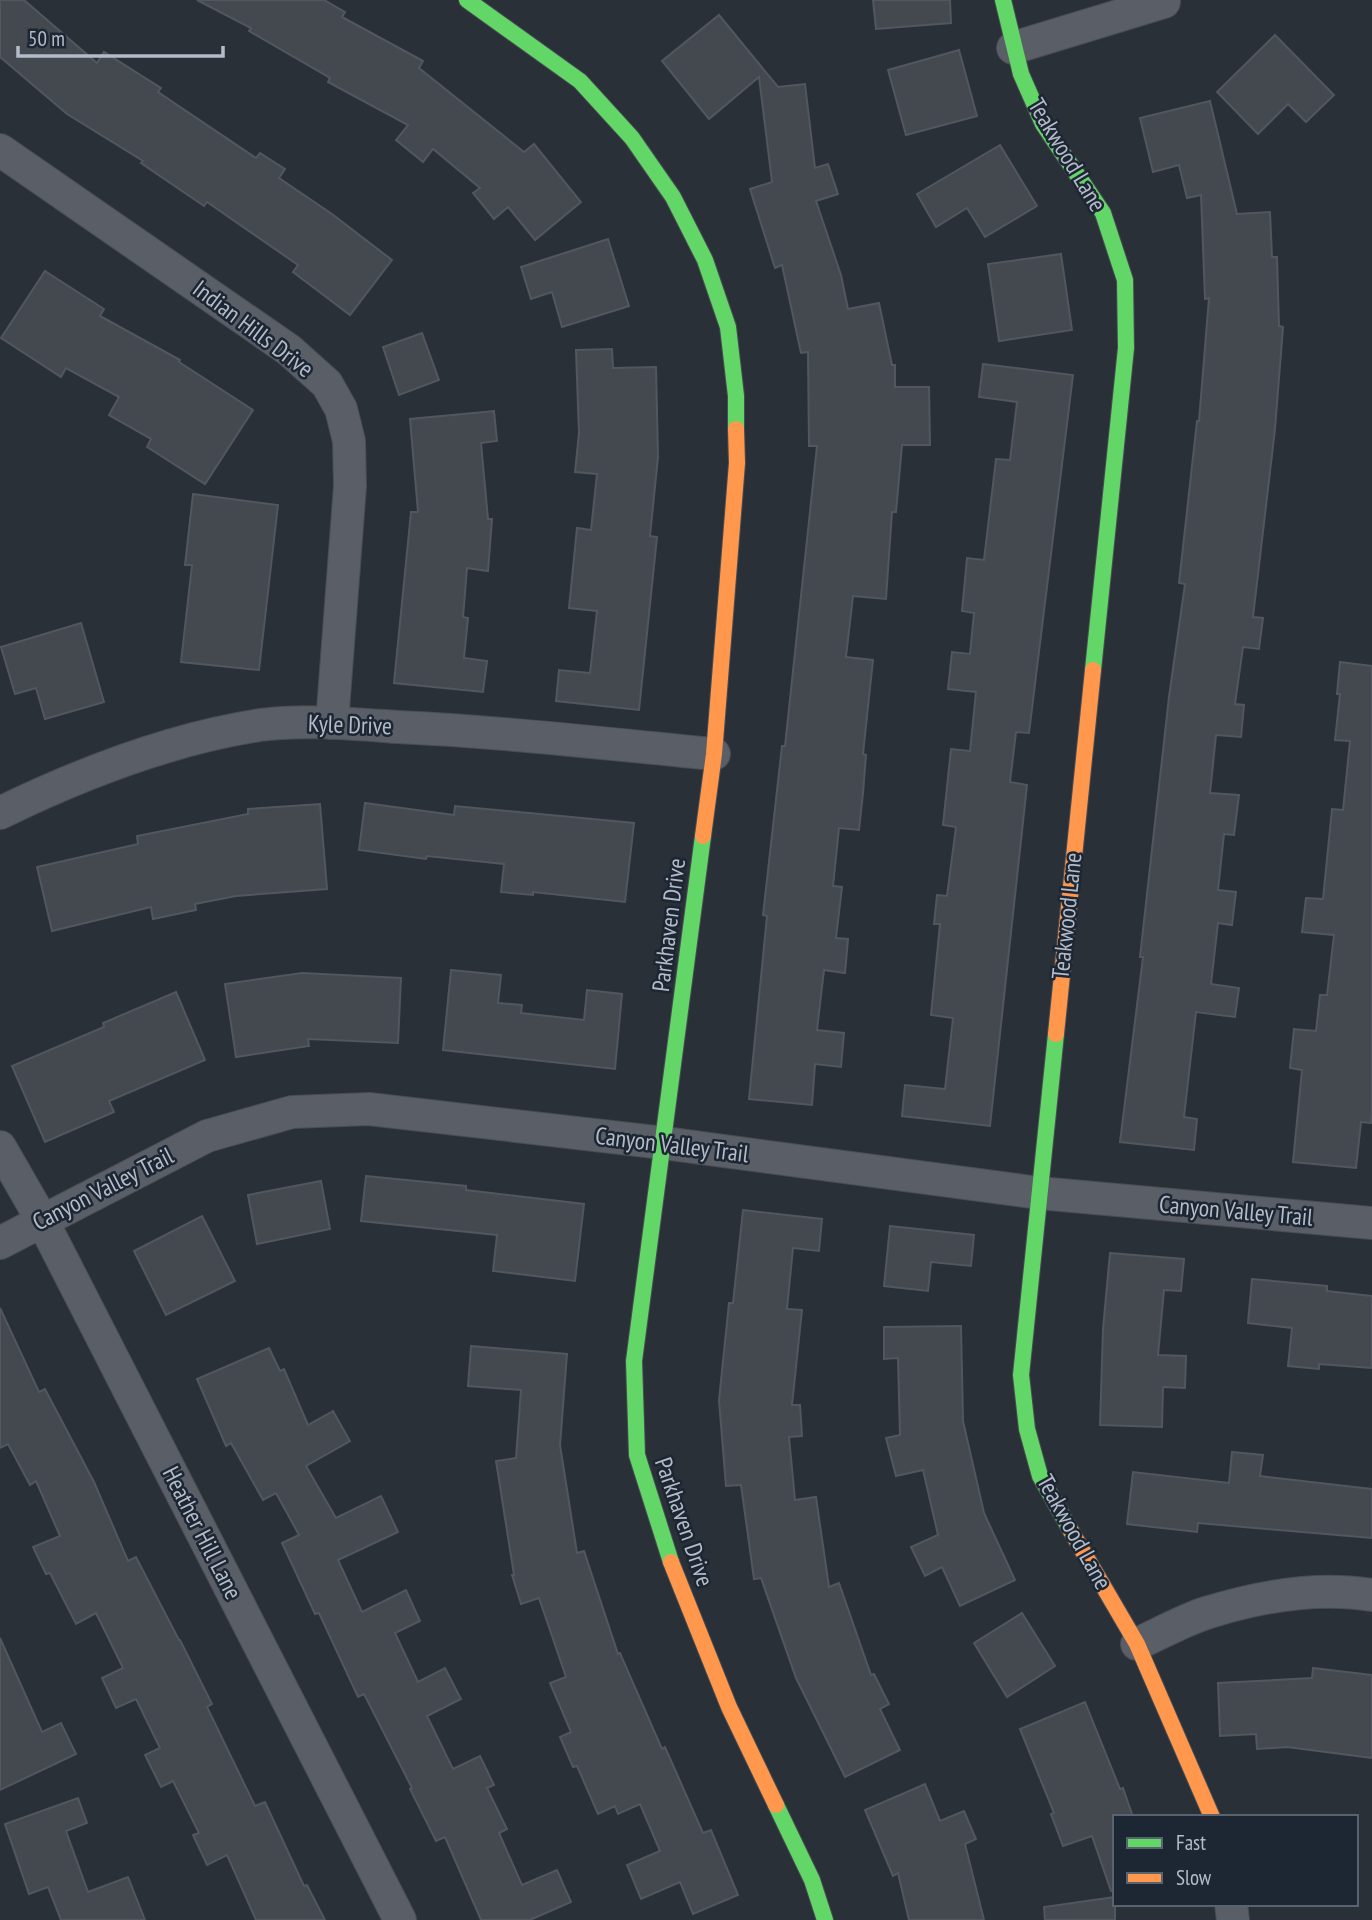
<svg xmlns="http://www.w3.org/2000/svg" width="1372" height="1920" font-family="'PT Sans Narrow',sans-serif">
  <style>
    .building { fill: #444950; stroke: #52575f; stroke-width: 2 }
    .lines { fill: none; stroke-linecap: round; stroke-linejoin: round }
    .street-casing { stroke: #484c53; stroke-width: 34 }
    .fast-casing { stroke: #484c53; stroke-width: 18 }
    .slow-casing { stroke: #484c53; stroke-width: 18 }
    .street { stroke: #5a5e66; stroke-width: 32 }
    .fast { stroke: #63d668; stroke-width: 16 }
    .slow { stroke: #ff974d; stroke-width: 16 }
    .labels { text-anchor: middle; stroke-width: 5; stroke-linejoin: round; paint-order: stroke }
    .street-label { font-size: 24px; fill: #b4bcc9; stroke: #1d2633 }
  </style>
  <rect width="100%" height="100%" fill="#2a3038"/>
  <g class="building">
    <path d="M0,0H24L97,63L104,52L161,88L158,92L256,158L260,153L285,169L279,178L332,214L392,260L350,315L293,272L298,265L207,202L204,206L141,163L143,161L67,114L0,57Z"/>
    <path d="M197,0H324L345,12L342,17L423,61L419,68L524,152L534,144L581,202L535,240L508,207L494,219L473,193L480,188L433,149L423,162L396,140L408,125L328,82L330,78L249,31L251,28Z"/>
    <path d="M873,0H950L951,23L876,29Z"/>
    <path d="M719,15L778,87L805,84L815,168L828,164L838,194L816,201L841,275L848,309L879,303L892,365H895V387H929L930,445H902L896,512H892L886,599L853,596L846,657L873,660L863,754L866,755L863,793L859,830L839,828L833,886L842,887L836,938L848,939L845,973L824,970L817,1030L844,1033L841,1067L815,1064L812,1105L749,1099L767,916L763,915L782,746H785L817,446H809L808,352L801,353L782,265L775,268L750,189L772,182L759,77L709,119L662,61Z"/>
    <path d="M1275,35L1334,95L1306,122L1288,104L1258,134L1217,92Z"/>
    <path d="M959,50L977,116L906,135L888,70Z"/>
    <path d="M1210,101L1237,214L1270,212L1272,257H1277L1279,326L1283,327L1275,429L1253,617L1263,618L1259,649L1243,647L1235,704L1244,705L1241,737L1216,735L1210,793L1239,795L1234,835L1224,834L1218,890L1236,892L1232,925L1218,923L1211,984L1239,988L1235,1017L1196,1012L1184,1117L1197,1119L1194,1150L1120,1142L1143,957H1140L1169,697L1185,584L1179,583L1197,421H1199L1209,298L1205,299L1201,195L1187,198L1179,165L1153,172L1140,118Z"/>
    <path d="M1000,145L1037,206L985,237L967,208L936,227L917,194Z"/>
    <path d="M608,239L629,306L562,327L552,292L531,299L521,267Z"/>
    <path d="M1061,254L1072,330L999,341L988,264Z"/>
    <path d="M45,271L104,309L100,316L180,360L179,362L253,410L205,484L147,447L151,439L109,415L119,397L66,368L61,377L1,338Z"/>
    <path d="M422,333L439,380L399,395L383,347Z"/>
    <path d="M612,349L613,368L656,367L658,457L650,536L657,537L639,710L556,701L559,670L590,673L597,611L569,608L577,528L591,530L597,474L575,472L579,433L576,350Z"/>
    <path d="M983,364L1073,375L1029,733L1016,732L1010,782L1027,785L990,1126L902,1116L905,1085L945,1089L953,1018L931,1015L940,924H934L937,895L947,896L956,827L943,825L951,749L970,751L976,692L948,689L952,652L970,654L974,613L962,611L967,558L984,560L996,459L1010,460L1017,402L979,397Z"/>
    <path d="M494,411L497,441L481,443L488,519H492L488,571L467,568L463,617L468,618L464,658L487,661L483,692L394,683L411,512H418L410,419Z"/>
    <path d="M193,494L278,505L259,670L181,662L192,565H185Z"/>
    <path d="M81,623L104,702L45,719L36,688L15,694L1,647Z"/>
    <path d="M1340,662L1372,666V1111L1371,1123L1361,1122L1356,1168L1293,1162L1302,1070L1290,1068L1294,1029L1316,1031L1320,995H1327L1334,935L1302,932L1306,898L1323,899L1332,809L1343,810L1350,741L1335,740L1340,694H1337Z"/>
    <path d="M365,803L454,815L455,806L634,823L625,902L533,892V895L501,892L504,864L427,856L426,859L359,850Z"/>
    <path d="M320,804L327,889L236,896L195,904L196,910L153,919L151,907L52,931L37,867L138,844L137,836L248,814V809Z"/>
    <path d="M451,970L501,975L498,1003L522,1005L521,1013L584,1020L587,990L622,994L615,1069L443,1050Z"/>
    <path d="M302,973L401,978L398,1043L308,1039L309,1046L236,1057L225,984Z"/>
    <path d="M176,992L205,1060L109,1101L114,1112L45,1142L12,1066L104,1027L103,1023Z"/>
    <path d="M366,1176L466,1186V1190L584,1204L575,1281L493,1271L497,1235L361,1221Z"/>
    <path d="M321,1181L330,1229L257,1244L248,1195Z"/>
    <path d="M743,1210L822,1219L819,1251L793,1248L787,1309L802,1310L792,1405H800L802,1436L789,1437L795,1500L816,1497L829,1587L839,1583L871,1675L874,1674L889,1704L880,1709L900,1750L845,1777L796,1678L761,1578L754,1579L741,1485L726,1486L719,1400L729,1303H733Z"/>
    <path d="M202,1216L235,1281L166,1315L134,1251Z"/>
    <path d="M890,1226L974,1235L971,1266L931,1262L928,1291L884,1286Z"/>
    <path d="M1110,1253L1184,1259L1181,1291L1164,1290L1158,1355L1186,1356L1185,1388L1163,1387L1162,1427L1100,1425L1103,1329Z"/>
    <path d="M1252,1279L1327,1286V1291L1372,1296V1368L1319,1364V1369L1288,1366L1292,1328L1248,1323Z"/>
    <path d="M0,1308L39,1392L45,1389L94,1482L128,1561L136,1557L179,1640H180L212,1704L207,1707L255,1806L265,1802L304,1886L307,1885L325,1920H256L227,1855L207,1865L193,1835L199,1833L173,1781L161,1787L145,1755L160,1748L136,1699L116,1708L102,1678L123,1668L96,1613L76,1624L50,1573L46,1574L33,1547L60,1536L36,1481L30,1485L8,1444L0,1448Z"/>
    <path d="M961,1326L963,1421L984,1513L1015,1580L960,1606L942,1567L925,1576L911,1547L938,1535L923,1470L896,1476L886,1438L900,1435L898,1358L884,1359V1327Z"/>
    <path d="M471,1346L567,1354L560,1445L577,1553L584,1551L618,1654L620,1653L662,1749L665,1747L703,1833L711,1830L738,1895L693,1914L680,1882L641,1899L627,1865L660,1851L640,1804L618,1814L615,1806L598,1814L577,1766L573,1767L560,1737L571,1732L550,1683L566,1677L539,1598L521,1604L512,1575H514L496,1461L516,1458L521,1390L468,1386Z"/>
    <path d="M269,1348L280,1371L284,1369L308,1425L333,1411L350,1441L306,1466L336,1518L381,1496L398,1532L338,1560L362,1612L406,1590L420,1621L395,1633L418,1682L445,1668L461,1699L427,1716L453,1769L480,1756L494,1785L487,1788L507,1829L499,1833L522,1885L557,1870L571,1902L530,1920H481L445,1837L436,1841L410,1789L412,1788L364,1694L358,1697L319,1613L315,1614L282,1543L299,1535L276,1493L263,1500L231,1443L226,1446L197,1379Z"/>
    <path d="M1232,1452L1263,1455L1260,1476L1372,1489V1538L1198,1523L1197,1532L1127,1524L1133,1472L1229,1483Z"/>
    <path d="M1022,1613L1055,1666L1007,1697L974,1643Z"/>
    <path d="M0,1638L42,1732L61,1723L76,1754L0,1790Z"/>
    <path d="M1313,1668L1372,1675V1758L1287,1747L1257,1749L1256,1734L1220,1736L1218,1683L1312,1678Z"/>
    <path d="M1085,1702L1120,1789L1123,1788L1133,1817H1115V1890L1111,1891L1092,1836L1063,1846L1051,1814L1054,1813L1020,1729Z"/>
    <path d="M925,1784L940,1821L964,1811L976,1839L965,1844L984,1920H909L898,1873L893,1876L865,1810Z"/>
    <path d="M78,1798L87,1823L66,1831L88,1892L128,1877L145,1920H61L48,1887L29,1894L5,1824Z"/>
    <path d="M1115,1897V1920H1045L1044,1907Z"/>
  </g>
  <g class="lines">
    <g class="street-casing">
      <g id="street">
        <path d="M1013,48L1164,2"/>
        <path d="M0,150L289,350L327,384L341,409L349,441L350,486L332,723"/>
        <path d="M0,813C82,773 169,739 260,725C302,719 355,724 398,727C503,732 609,744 714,754"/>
        <path d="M0,1147L42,1220L400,1920"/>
        <path d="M0,1243L207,1136L292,1112L369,1109L664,1143L1039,1193L1372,1223"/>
        <path d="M1137,1644C1159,1634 1182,1621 1206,1613C1260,1596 1316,1586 1372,1595"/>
        <path d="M1231,1904L1233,1920"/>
      </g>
    </g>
    <g class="fast-casing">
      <g id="fast">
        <path d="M467,0L580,81L632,138L673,197L705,260L728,327L736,396V429"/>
        <path d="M1003,0L1021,74L1043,124L1103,213L1125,280L1126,348L1093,670"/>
        <path d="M1056,1034L1021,1375L1027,1429L1040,1476L1071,1531"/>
        <path d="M671,1562L637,1455L634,1361L703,836"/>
        <path d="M776,1805L812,1880L825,1920"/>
      </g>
    </g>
    <g class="slow-casing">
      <g id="slow">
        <path d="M703,836L714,754L737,463L736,429"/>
        <path d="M1056,1034L1093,670"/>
        <path d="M1071,1531L1137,1644L1212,1817"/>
        <path d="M671,1562L729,1707L776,1805"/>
      </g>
    </g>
    <use href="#street" class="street"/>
    <use href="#fast" class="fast"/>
    <use href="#slow" class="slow"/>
  </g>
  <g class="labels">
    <g class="street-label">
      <text transform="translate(1067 155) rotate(59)" y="8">Teakwood Lane</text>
      <text transform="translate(253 329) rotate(37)" y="8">Indian Hills Drive</text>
      <text transform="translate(350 725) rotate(2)" y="8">Kyle Drive</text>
      <text transform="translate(1067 916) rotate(-84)" y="8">Teakwood Lane</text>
      <text transform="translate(669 925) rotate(-83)" y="8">Parkhaven Drive</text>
      <text transform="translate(672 1145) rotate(7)" y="8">Canyon Valley Trail</text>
      <text transform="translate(103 1189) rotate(-27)" y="8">Canyon Valley Trail</text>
      <text transform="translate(1236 1211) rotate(5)" y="8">Canyon Valley Trail</text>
      <text transform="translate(684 1522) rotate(71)" y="8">Parkhaven Drive</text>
      <text transform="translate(1074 1532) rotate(61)" y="8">Teakwood Lane</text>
      <text transform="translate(202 1533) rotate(63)" y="8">Heather Hill Lane</text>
    </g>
  </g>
  <rect x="1113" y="1815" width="245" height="91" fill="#1d2633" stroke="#59626f" stroke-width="2"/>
  <rect x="1127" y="1838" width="35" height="10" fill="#63d668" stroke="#59626f" stroke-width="2"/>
  <text x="1176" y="1850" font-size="21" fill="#b4bcc9">Fast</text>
  <rect x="1127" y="1873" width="35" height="10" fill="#ff974d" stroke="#59626f" stroke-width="2"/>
  <text x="1176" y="1885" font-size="21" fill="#b4bcc9">Slow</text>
  <path d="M18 46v10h205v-10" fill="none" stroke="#b4bcc9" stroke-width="3.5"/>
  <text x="28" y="46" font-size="21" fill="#b4bcc9" stroke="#1d2633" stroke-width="5" paint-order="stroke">50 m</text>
</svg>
